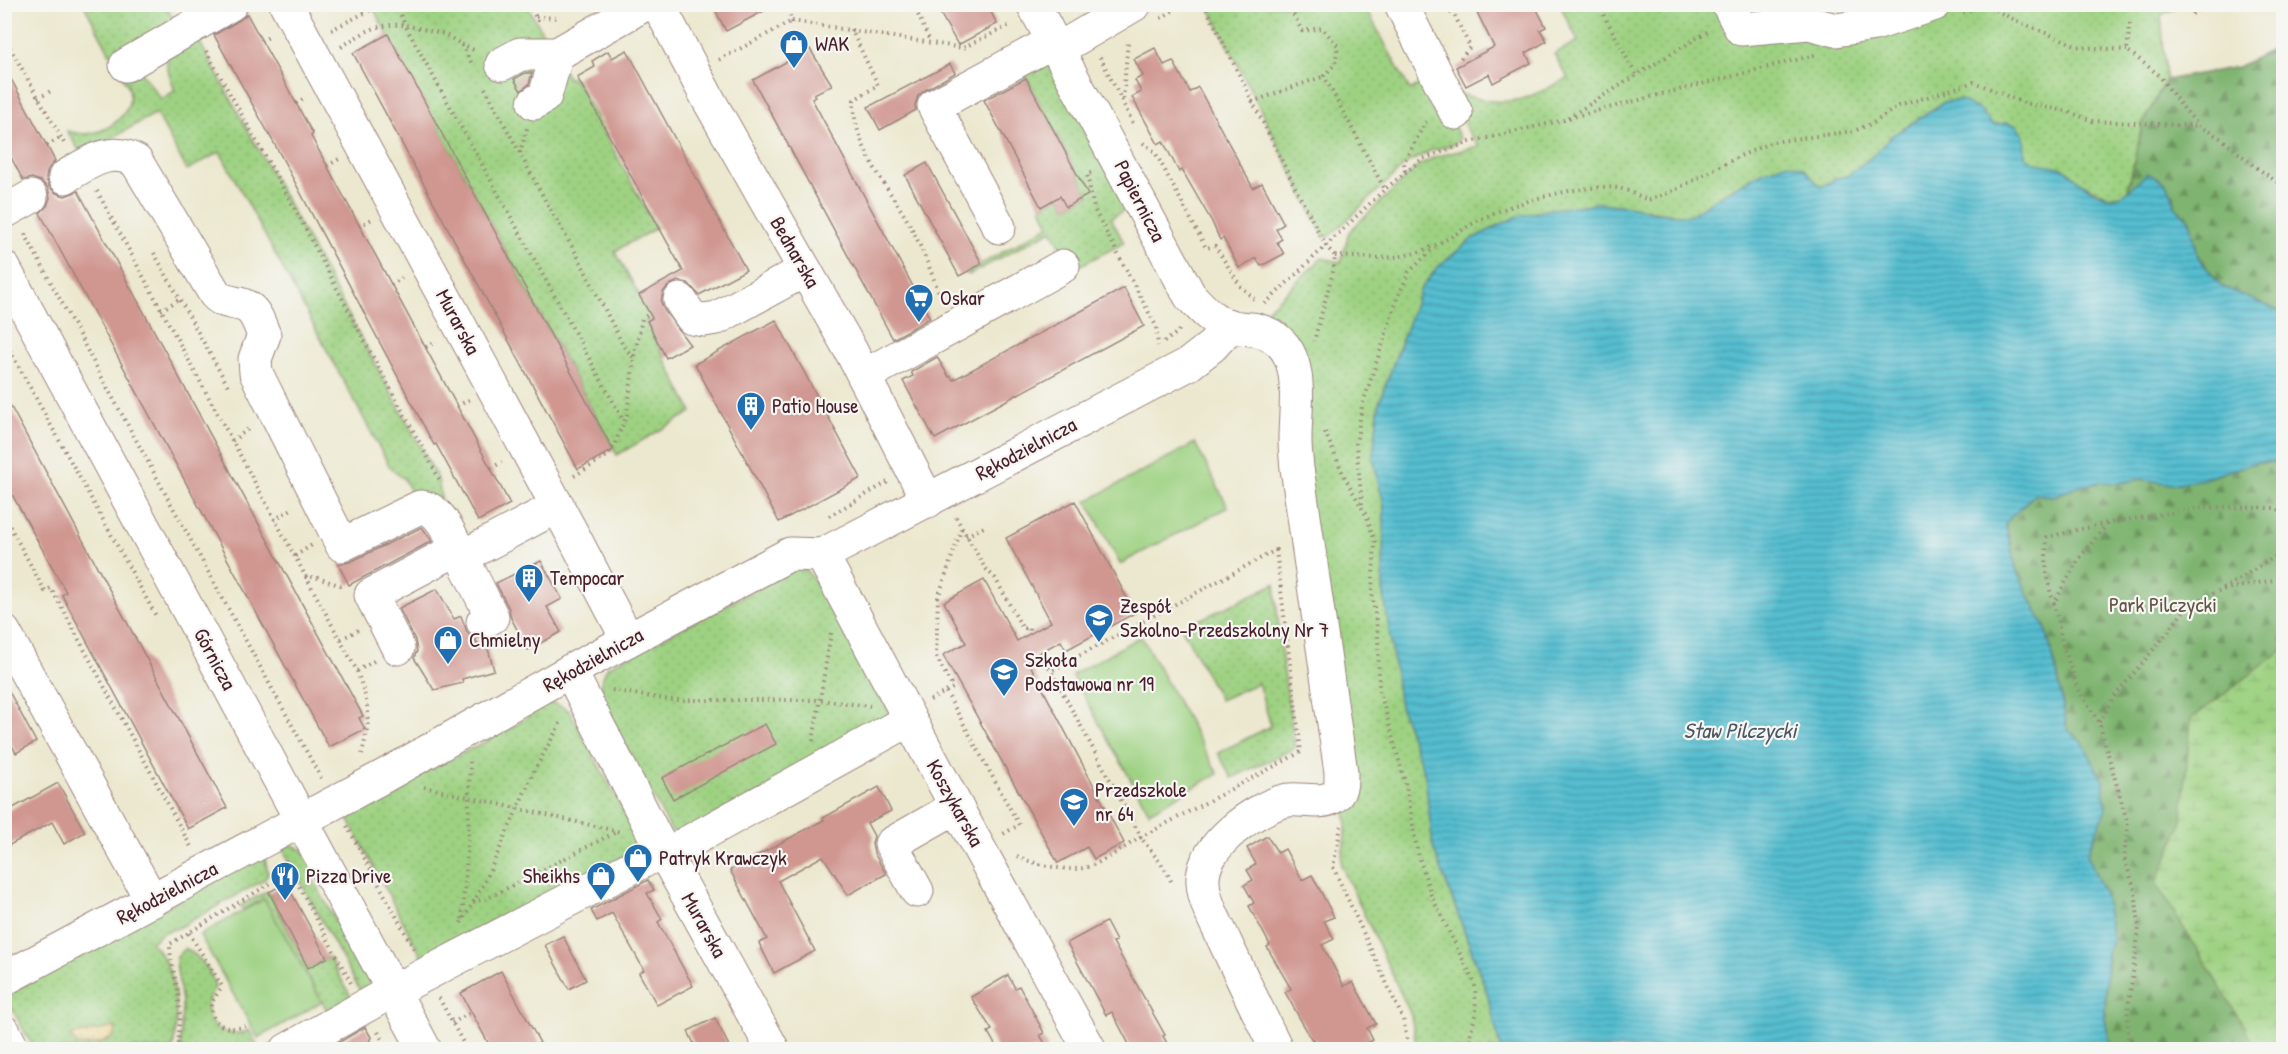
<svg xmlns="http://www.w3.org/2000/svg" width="2288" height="1054" font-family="'Patrick Hand',sans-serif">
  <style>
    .grass { fill: url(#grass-dots); stroke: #747856; stroke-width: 1.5 }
    .forest { fill: url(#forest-firs); stroke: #646a4e; stroke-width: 1.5 }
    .wetland { fill: url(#wetland-marsh); stroke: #747856; stroke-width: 1.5 }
    .sand { fill: url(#sand-dots); stroke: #9c7c64; stroke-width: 1.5 }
    .pitch { fill: #9ed282; stroke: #747856; stroke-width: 1.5 }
    .water { fill: url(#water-rules); stroke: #4f6e7e; stroke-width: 1.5 }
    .building { fill: #d09690 }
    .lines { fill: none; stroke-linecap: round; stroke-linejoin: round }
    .minor-casing { stroke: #9b847d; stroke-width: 35 }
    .path { stroke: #9b847d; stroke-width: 4; stroke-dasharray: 1.5 4.5; stroke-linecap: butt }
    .minor { stroke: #fff; stroke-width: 33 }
    .labels { text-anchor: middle; stroke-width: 4.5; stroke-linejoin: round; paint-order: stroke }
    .poi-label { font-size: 21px; fill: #4a1f2b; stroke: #f6f6f2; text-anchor: start }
    .street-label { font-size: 21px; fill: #4a1f2b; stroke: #f6f6f2 }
    .park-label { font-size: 21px; fill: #635545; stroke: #f6f6f2 }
    .water-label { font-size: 22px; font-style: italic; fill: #4e5765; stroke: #f6f6f2 }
  </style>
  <defs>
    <pattern id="grass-dots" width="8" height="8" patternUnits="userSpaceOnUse" patternTransform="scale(1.5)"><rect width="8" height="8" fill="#9ed282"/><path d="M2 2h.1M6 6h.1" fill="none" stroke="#8ab470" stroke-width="1.8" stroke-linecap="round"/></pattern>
    <pattern id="forest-firs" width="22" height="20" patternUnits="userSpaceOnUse" patternTransform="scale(1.5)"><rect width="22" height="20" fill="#7eb470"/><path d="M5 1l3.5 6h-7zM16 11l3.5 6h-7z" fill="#69925c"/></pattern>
    <pattern id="wetland-marsh" width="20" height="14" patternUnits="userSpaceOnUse" patternTransform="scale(1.5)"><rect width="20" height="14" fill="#9ed282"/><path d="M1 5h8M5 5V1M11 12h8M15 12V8" fill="none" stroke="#8ab470"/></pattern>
    <pattern id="sand-dots" width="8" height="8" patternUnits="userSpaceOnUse" patternTransform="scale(1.5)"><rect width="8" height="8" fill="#eeda9e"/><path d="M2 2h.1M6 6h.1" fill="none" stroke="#cebb88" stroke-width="1.8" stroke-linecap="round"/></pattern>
    <pattern id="water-rules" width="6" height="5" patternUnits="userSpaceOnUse" patternTransform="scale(1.5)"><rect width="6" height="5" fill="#54bed0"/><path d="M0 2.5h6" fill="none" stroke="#489aa9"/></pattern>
  </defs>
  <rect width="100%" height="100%" fill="#f6f6f2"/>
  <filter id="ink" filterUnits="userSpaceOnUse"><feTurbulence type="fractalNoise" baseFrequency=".0167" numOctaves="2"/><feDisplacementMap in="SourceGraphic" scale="12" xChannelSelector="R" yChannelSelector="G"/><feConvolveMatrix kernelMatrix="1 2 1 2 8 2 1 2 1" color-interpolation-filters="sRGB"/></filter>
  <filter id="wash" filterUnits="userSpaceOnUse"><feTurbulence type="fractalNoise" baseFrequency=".008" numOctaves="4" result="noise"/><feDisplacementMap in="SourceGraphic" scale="24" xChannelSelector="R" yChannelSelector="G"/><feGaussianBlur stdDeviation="1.35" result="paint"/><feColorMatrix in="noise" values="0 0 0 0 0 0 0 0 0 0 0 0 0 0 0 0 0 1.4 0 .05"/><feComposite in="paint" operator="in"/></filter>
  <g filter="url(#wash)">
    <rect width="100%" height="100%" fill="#ece8cf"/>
    <g class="grass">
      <path d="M376,4L527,5L568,78L575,79L656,228L615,251L652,318L646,322L692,412L617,455L372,6Z"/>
      <path d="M2177,4L2176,8L2161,15L2166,80L2143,123L2127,194L2109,197L2045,165L2030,161L2025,156L2024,135L2007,123L1993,125L1978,109L1944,102L1890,137L1875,154L1847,176L1837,178L1821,187L1803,168L1764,171L1715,199L1689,216L1598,203L1546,210L1516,217L1472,239L1438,267L1421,288L1379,403L1373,457L1384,506L1383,587L1400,706L1425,775L1433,847L1487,993L1501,1049H1417L1411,1015L1341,865L1347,822L1342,802L1327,627L1267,310L1322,258L1341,262L1349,232L1419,165L1435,157L1479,146C1464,127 1458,117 1454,92C1508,109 1519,103 1568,78L1554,54L1578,41L1560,5H1719L1820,35L1825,46L1968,5Z"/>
      <path d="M84,5H165L177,25L113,59Z"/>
      <path d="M1208,5H1364L1410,90L1430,78L1460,138L1454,144L1430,151L1407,163L1329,237H1324Z"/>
      <path d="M197,37L438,479L441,498H415L404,479L391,469L220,152L187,170L156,113L82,155L67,131C73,132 80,134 86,134C108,133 135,113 129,89C128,84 124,80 122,76L142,73L161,99L175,91C162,54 162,56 197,37Z"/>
      <path d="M1048,60L1128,208L1111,218L1124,243L1073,269L1052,230L969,275L965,273L1049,226L1041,207L1060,196L1066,207L1089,195L1023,72Z"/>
      <path d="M795,569L806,570L815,581L892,717L677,841L603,704L601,682L607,667Z"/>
      <path d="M1275,584L1280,644L1295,748L1232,778L1218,753L1271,726L1258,683L1220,700L1182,628Z"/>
      <path d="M550,702L569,710L642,846L425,963L345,813L510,729Z"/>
      <path d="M292,845L303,850L313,866L309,872L355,956H362L381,987L365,1000L281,846Z"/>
      <path d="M264,853L268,874L264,880L178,928L164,932L151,942C179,970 179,1012 173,1049H34L9,1003L10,997L19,988Z"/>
      <path d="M268,891L308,968L329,957L350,995L348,1005L272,1049H264L329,1014L264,899L243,910L241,905Z"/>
      <path d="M185,948C200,957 211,969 215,987C212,993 208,998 207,1005C205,1028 230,1040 249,1030L259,1049H180L182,1003L176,963L177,956Z"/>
    </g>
    <g class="forest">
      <path d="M2283,44V313L2221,286L2198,257L2190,221L2175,207L2174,195L2127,194L2143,123L2166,80L2238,67Z"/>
      <path d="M2257,462H2283V1049H2111L2105,1018L2107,952L2113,939L2104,893L2087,854L2097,833L2083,743L2067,729L2058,677L2046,630L2017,572L2005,523L2035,494L2054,496L2077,487L2101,482L2118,483L2141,479L2172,484L2203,479Z"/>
    </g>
    <path class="wetland" d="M2283,650V1049H2258L2156,883L2181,826L2191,719Z"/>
    <path class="sand" d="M116,1027L114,1036C104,1044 91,1046 78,1045L69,1036Z"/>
    <g class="pitch">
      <path d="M1195,443L1228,507L1120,564L1087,501Z"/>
      <path d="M1141,636L1218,774L1149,812L1072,675Z"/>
      <path d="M264,899L322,1002L258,1038L200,935Z"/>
    </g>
    <path class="water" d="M1960,100L1978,109L1993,125L2007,123L2016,125L2024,135L2025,156C2036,167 2050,163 2064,169C2070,171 2076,179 2081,183C2114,207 2123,198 2147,173C2164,182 2173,187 2175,207L2190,221L2198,257L2221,286L2283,313V462H2257L2203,479L2172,484L2141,479L2118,483L2101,482L2077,487L2054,496L2035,494L2005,523L2017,572L2046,630L2058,677L2067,729L2083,743L2103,781L2106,810L2087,854L2104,893L2113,939L2107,952L2105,1018L2111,1049H1501L1487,992L1433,847L1425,775L1400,706L1383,587L1384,506L1373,457L1379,403L1421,288L1438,267L1472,239L1516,217L1546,210L1598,203L1628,206L1659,213L1689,216L1715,199L1764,171L1789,163L1803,168L1821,187L1837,178L1847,176L1875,154L1890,137L1927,113L1944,102Z"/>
    <g id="blocks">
      <g class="building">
        <path d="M712,4H777L726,31Z"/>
        <path d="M935,4H987L997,24L958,45Z"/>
        <path d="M1473,4H1534L1546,27L1540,30L1547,41L1526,53L1531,63L1493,83L1489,74L1466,86L1456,67L1494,47Z"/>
        <path d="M247,14L313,134L311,136L510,504L478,521L436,444L434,445L280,154L214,35L240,20Z"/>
        <path d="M388,34L613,450L578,469L353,53Z"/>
        <path d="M1155,48L1164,65L1173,61L1190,92L1198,87L1253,188L1262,183L1284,224L1276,229L1282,239L1277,242L1284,254L1261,266L1256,258L1239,268L1223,238L1220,240L1212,222L1182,170L1179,172L1163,141L1158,144L1132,97L1141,92L1135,80L1143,76L1134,59Z"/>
        <path d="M810,49L832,85L814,94L816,97L812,99L930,318L893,339L753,80Z"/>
        <path d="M627,50L746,270L699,295L688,283L678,281L669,285L663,292L661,302L664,310L690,345L666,358L647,321L652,318L639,295L683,271L577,77L595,67L592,61L608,51L612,58Z"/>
        <path d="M950,64L955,73L925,90L918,96L915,105L916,110L880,130L868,107Z"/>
        <path d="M4,66L55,161L48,169L46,178L49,186L56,193L65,196L78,191L363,716L359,718L365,729L329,747L40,213L47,206L50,198L48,188L40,181L32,178L23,180L4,144Z"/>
        <path d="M525,73H532L529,84L521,91L514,79Z"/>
        <path d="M1026,78L1088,195L1066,207L1060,196L1041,207L984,100Z"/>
        <path d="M927,163L982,264L959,276L905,175Z"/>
        <path d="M1124,288L1144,326L935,439L903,381L913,376L911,372L937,357L949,377L951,376L953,380Z"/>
        <path d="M776,320L861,478L779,522L695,364Z"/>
        <path d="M4,394L227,808L188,829L62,595L66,592L4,480Z"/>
        <path d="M1075,501L1135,613L1066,650L1061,641L1027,659L1124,843L1094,859L1087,847L1058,863L943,655L966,643L944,602L984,580L1017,641L1051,622L1006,538Z"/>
        <path d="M422,527L432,541L349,585L338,564L350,562Z"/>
        <path d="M541,561L562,599L547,607L561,632L528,650L511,618L509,609L496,583Z"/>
        <path d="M437,589L454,619L461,616L467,632L474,640L476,639L477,644L486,642L494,670L462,679L463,683L434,690L414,658L417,651L415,640L399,608Z"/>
        <path d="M4,682L36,742L16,753L4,731Z"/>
        <path d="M765,724L776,744L673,799L662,778Z"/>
        <path d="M58,783L85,832L64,844L52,822L4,848V813Z"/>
        <path d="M879,787L891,811L867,823L874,836L872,844L874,853L886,874L848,895L823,856L778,881L815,951L774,973L759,943L767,939L730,870L824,820L823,818Z"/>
        <path d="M1267,836L1278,853L1285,849L1302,880L1312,875L1334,917L1324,921L1334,939L1322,945L1344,986L1353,982L1376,1024L1367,1028L1373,1040L1368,1043L1372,1050H1320L1314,1039L1312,1040L1285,992L1291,989L1267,947L1270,945L1249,906L1254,903L1244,885L1253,880L1247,870L1256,864L1247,848Z"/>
        <path d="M648,880L654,890L647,893L662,919L658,922L693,986L657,1005L639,973L644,970L612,913L597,921L591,910Z"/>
        <path d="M286,883L327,958L308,968L269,892Z"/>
        <path d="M1106,922L1116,941L1113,942L1165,1035L1163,1036L1171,1050H1132L1112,1012L1106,1015L1067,943Z"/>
        <path d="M563,936L586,980L569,989L545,945Z"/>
        <path d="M501,971L540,1043L528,1050H492L461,993Z"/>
        <path d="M1008,975L1015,988L1019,986L1034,1014L1044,1033L1040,1035L1049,1050H998L988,1032L992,1030L971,997Z"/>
        <path d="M715,1018L731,1050H697L688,1031Z"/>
        <path d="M365,1027L371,1037L366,1050H326Z"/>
      </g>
    </g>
  </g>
  <g filter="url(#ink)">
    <use href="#blocks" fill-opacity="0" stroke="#9b847d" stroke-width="1.5"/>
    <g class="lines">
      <g class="minor-casing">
        <g id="minor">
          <path d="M286,4L574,537L628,640"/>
          <path d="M658,4L707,97L851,351L928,501"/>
          <path d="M1033,4L1190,296C1202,308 1213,322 1230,326C1239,329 1248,328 1257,330C1308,343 1295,400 1295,440C1295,449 1296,458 1297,468L1341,772C1341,781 1342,792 1333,797C1320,805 1302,798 1288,800C1257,806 1200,847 1203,882C1204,903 1216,922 1225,942C1242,978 1259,1014 1277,1050"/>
          <path d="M1401,4L1456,113"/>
          <path d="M1728,4L1741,29L1809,23L1836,30L1875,24L1935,4"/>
          <path d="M1057,50L1135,4"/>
          <path d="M502,64L520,54H557L640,7"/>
          <path d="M126,65L231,4"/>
          <path d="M534,103L545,96L557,54"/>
          <path d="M65,177C88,163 110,146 136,161L215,294C226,306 240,300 250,309C257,315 260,326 264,335L255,359L256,373L342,545L420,507C442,507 452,541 462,557L558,506"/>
          <path d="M4,212L31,197"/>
          <path d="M999,227L934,106L1052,42"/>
          <path d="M4,268L425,1050"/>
          <path d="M680,300L692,318L704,320L717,318L805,270"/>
          <path d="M864,376L1063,266"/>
          <path d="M822,555L964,821L1090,1050"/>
          <path d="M462,557L492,617L483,622"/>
          <path d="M4,632L152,901"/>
          <path d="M398,648L371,595L457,549"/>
          <path d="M570,671L657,840L773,1050"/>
          <path d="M665,855L909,720"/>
          <path d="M917,891L891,844L956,807"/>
          <path d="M4,979L386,775L570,671L790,554L822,555L1189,364L1212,346L1230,326"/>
          <path d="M405,985L663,851"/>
          <path d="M4,1032L13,1050"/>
          <path d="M287,1050L385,995"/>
        </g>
      </g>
      <g class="path">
        <path d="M396,4L405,25L444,34L461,44L473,66"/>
        <path d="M529,4L540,25"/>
        <path d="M786,4L792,21L963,48L1012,24"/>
        <path d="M913,4L930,41"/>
        <path d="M1204,4L1298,193L1326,246L1335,256L1334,268L1314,341"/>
        <path d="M1288,4L1302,31L1322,28L1338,46L1335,64L1324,76L1384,188"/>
        <path d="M1443,4L1444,9L1454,14L1470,47L1460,59"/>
        <path d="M1598,4L1636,75"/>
        <path d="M2272,4L2284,20"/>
        <path d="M1985,5L2017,21L2080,47L2127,50"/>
        <path d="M1963,12L1988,4"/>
        <path d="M2192,14L2209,4"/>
        <path d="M536,17L558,18"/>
        <path d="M1161,18L1184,4"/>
        <path d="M2130,23L2127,50L2159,75L2179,103L2199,126L2222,139L2254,166L2284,186"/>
        <path d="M851,29L878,85L854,100C852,143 885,183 906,218C921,244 931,272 942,300"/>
        <path d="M331,30L382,4"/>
        <path d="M4,37L64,143"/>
        <path d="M261,41L271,36"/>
        <path d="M461,44L476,51"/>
        <path d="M341,47C364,32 377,23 405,25L623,420"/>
        <path d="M206,51L302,222L366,344L441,482"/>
        <path d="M1100,57L1134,125"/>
        <path d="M719,60L792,21"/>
        <path d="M485,88L546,202L577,255L624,347L634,358"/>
        <path d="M38,98L51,91"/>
        <path d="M1123,99L1128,40"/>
        <path d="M1252,102L1324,76"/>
        <path d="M296,103L305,98"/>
        <path d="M1569,118L1815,55"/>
        <path d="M1143,143L1155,152L1206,248L1215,246L1241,287L1254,299"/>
        <path d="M47,145L60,138"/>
        <path d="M520,153L527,128"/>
        <path d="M327,166L339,159"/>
        <path d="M1405,171L1404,162L1428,118"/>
        <path d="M1091,173L1087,174L1094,209L1156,326L1158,346"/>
        <path d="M97,191L357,671L374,661"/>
        <path d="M359,226L372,219"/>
        <path d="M25,234L101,376L321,778"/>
        <path d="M154,253L228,386"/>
        <path d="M1335,256C1359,257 1383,260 1407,255C1434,250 1457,232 1481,219C1513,203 1582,183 1618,188C1628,190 1638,196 1648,200L1673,191L1738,157L1772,142L1854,131L1873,123L1899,106L1974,82L2024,103L2066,111L2093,121L2199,126"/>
        <path d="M391,285L402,278"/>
        <path d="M1265,304L1385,189L1422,159L1470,142L1564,120L1710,30"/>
        <path d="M161,310L180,299"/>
        <path d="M4,340L157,618"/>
        <path d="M1164,342L1178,332L1180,327"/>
        <path d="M426,347L437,342"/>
        <path d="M457,406L469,400"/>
        <path d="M1325,432L1344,476L1367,517L1375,542L1372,592L1378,636L1379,688L1406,786L1417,850L1431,895L1475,984L1476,1012L1470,1035L1472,1050"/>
        <path d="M232,441L251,427"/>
        <path d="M491,468L502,462"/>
        <path d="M574,476L607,456L614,446L627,414L634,358L642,319L649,314"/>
        <path d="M1362,504L1356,444L1362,406L1398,297L1409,272L1435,247"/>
        <path d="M4,516L45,591L51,588L191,847"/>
        <path d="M829,516L888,482"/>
        <path d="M956,517L985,568L995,578L1023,629L1028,627L1031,633"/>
        <path d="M274,520L293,508"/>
        <path d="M966,536L986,526"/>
        <path d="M1276,550L1301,752L1141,837L1051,671Z"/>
        <path d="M295,556L312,545"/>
        <path d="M305,577H315L345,587"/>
        <path d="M2223,589L2284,551"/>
        <path d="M2054,603C2046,581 2045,561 2047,537L2108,523"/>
        <path d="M341,639L358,630"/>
        <path d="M1041,651L1051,671"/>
        <path d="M357,671C370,709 371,715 362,754"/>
        <path d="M612,690L669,700H819L870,706"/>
        <path d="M946,692L1019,825L1003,834"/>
        <path d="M930,700L953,688L936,656L938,598L962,527"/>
        <path d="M2099,722L2113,698L2168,632L2188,605L2221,590L2284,578"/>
        <path d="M813,741L831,633"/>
        <path d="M424,787L621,832"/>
        <path d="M347,826L414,949"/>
        <path d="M1341,826L1333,867L1403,1019L1409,1050"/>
        <path d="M1017,856C1033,864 1069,873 1087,867C1102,863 1126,846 1141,837C1151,853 1167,867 1172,884"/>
        <path d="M285,860L351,983"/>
        <path d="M473,902L486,899L616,832"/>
        <path d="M462,919L468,843L470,759"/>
        <path d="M461,923L484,884L534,771L562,720"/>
        <path d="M189,933L222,986L211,1004C210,1026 229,1032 246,1026"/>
        <path d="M439,998L467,1050"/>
        <path d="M452,1023L472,1012"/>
        <path d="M378,1032L388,1050"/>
        <path d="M177,1050C180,1029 181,1008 177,987C174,973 170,959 170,944L291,871"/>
        <path d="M2129,1050L2127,1017L2139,928L2135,890L2124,858L2128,825L2099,722L2078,689L2063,646L2054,603L2078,560L2108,523L2207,507L2275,508L2284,512"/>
      </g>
      <use href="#minor" class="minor"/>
    </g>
  </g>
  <defs>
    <g id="shop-pin" transform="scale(1.5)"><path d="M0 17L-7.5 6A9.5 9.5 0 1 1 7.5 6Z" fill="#1f6fb2" stroke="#f6f6f2"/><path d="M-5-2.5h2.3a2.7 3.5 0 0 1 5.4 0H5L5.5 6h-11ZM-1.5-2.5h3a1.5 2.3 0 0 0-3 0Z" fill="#fff"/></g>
    <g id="supermarket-pin" transform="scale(1.5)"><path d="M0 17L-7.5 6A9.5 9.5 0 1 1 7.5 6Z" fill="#1f6fb2" stroke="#f6f6f2"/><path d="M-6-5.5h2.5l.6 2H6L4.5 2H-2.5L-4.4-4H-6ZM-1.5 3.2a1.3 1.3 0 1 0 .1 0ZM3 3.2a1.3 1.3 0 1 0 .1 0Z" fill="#fff"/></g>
    <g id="building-pin" transform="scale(1.5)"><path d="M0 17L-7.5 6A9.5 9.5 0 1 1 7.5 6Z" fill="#1f6fb2" stroke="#f6f6f2"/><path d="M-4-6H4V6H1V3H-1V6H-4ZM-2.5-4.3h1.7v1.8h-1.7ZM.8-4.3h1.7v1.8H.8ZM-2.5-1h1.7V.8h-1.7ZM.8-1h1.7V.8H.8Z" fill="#fff"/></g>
    <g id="school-pin" transform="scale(1.5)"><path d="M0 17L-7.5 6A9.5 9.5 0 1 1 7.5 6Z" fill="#1f6fb2" stroke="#f6f6f2"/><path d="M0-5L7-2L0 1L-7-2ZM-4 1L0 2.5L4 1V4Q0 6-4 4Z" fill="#fff"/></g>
    <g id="restaurant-pin" transform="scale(1.5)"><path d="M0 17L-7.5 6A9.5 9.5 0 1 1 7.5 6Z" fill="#1f6fb2" stroke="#f6f6f2"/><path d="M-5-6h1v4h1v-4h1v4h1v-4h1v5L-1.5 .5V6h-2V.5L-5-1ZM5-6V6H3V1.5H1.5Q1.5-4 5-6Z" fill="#fff"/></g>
  </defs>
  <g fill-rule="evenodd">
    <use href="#shop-pin" x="794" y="44"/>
    <use href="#supermarket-pin" x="919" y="298"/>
    <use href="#building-pin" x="751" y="406"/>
    <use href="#building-pin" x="529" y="578"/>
    <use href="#school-pin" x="1099" y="618"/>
    <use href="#shop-pin" x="448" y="640"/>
    <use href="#school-pin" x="1004" y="672"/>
    <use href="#school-pin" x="1074" y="802"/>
    <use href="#shop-pin" x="638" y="858"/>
    <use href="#restaurant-pin" x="285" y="876"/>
    <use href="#shop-pin" x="601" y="876"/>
  </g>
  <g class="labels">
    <g class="poi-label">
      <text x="815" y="51">WAK</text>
      <text x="940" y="305">Oskar</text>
      <text x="772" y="413">Patio House</text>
      <text x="550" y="585">Tempocar</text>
      <text x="1120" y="613">Zespół<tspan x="1120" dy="24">Szkolno-Przedszkolny Nr 7</tspan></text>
      <text x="469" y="647">Chmielny</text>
      <text x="1025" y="667">Szkoła<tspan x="1025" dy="24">Podstawowa nr 19</tspan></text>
      <text x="1095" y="797">Przedszkole<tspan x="1095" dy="24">nr 64</tspan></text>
      <text x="659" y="865">Patryk Krawczyk</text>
      <text x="306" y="883">Pizza Drive</text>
      <text x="580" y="883" text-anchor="end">Sheikhs</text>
    </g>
    <g class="street-label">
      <text transform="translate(1140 201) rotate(63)" y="7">Papiernicza</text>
      <text transform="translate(795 252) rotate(60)" y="7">Bednarska</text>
      <text transform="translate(458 322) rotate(62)" y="7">Murarska</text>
      <text transform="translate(1026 449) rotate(-28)" y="7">Rękodzielnicza</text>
      <text transform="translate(215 659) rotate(62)" y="7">Górnicza</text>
      <text transform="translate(593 660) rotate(-29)" y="7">Rękodzielnicza</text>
      <text transform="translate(955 803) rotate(61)" y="7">Koszykarska</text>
      <text transform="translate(167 893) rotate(-28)" y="7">Rękodzielnicza</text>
      <text transform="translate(704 925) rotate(61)" y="7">Murarska</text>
    </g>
    <g class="park-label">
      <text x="2163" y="612">Park Pilczycki</text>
    </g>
    <g class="water-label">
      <text x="1740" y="738">Staw Pilczycki</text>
    </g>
  </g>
  <rect width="2288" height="1054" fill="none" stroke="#f6f6f2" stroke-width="24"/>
</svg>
